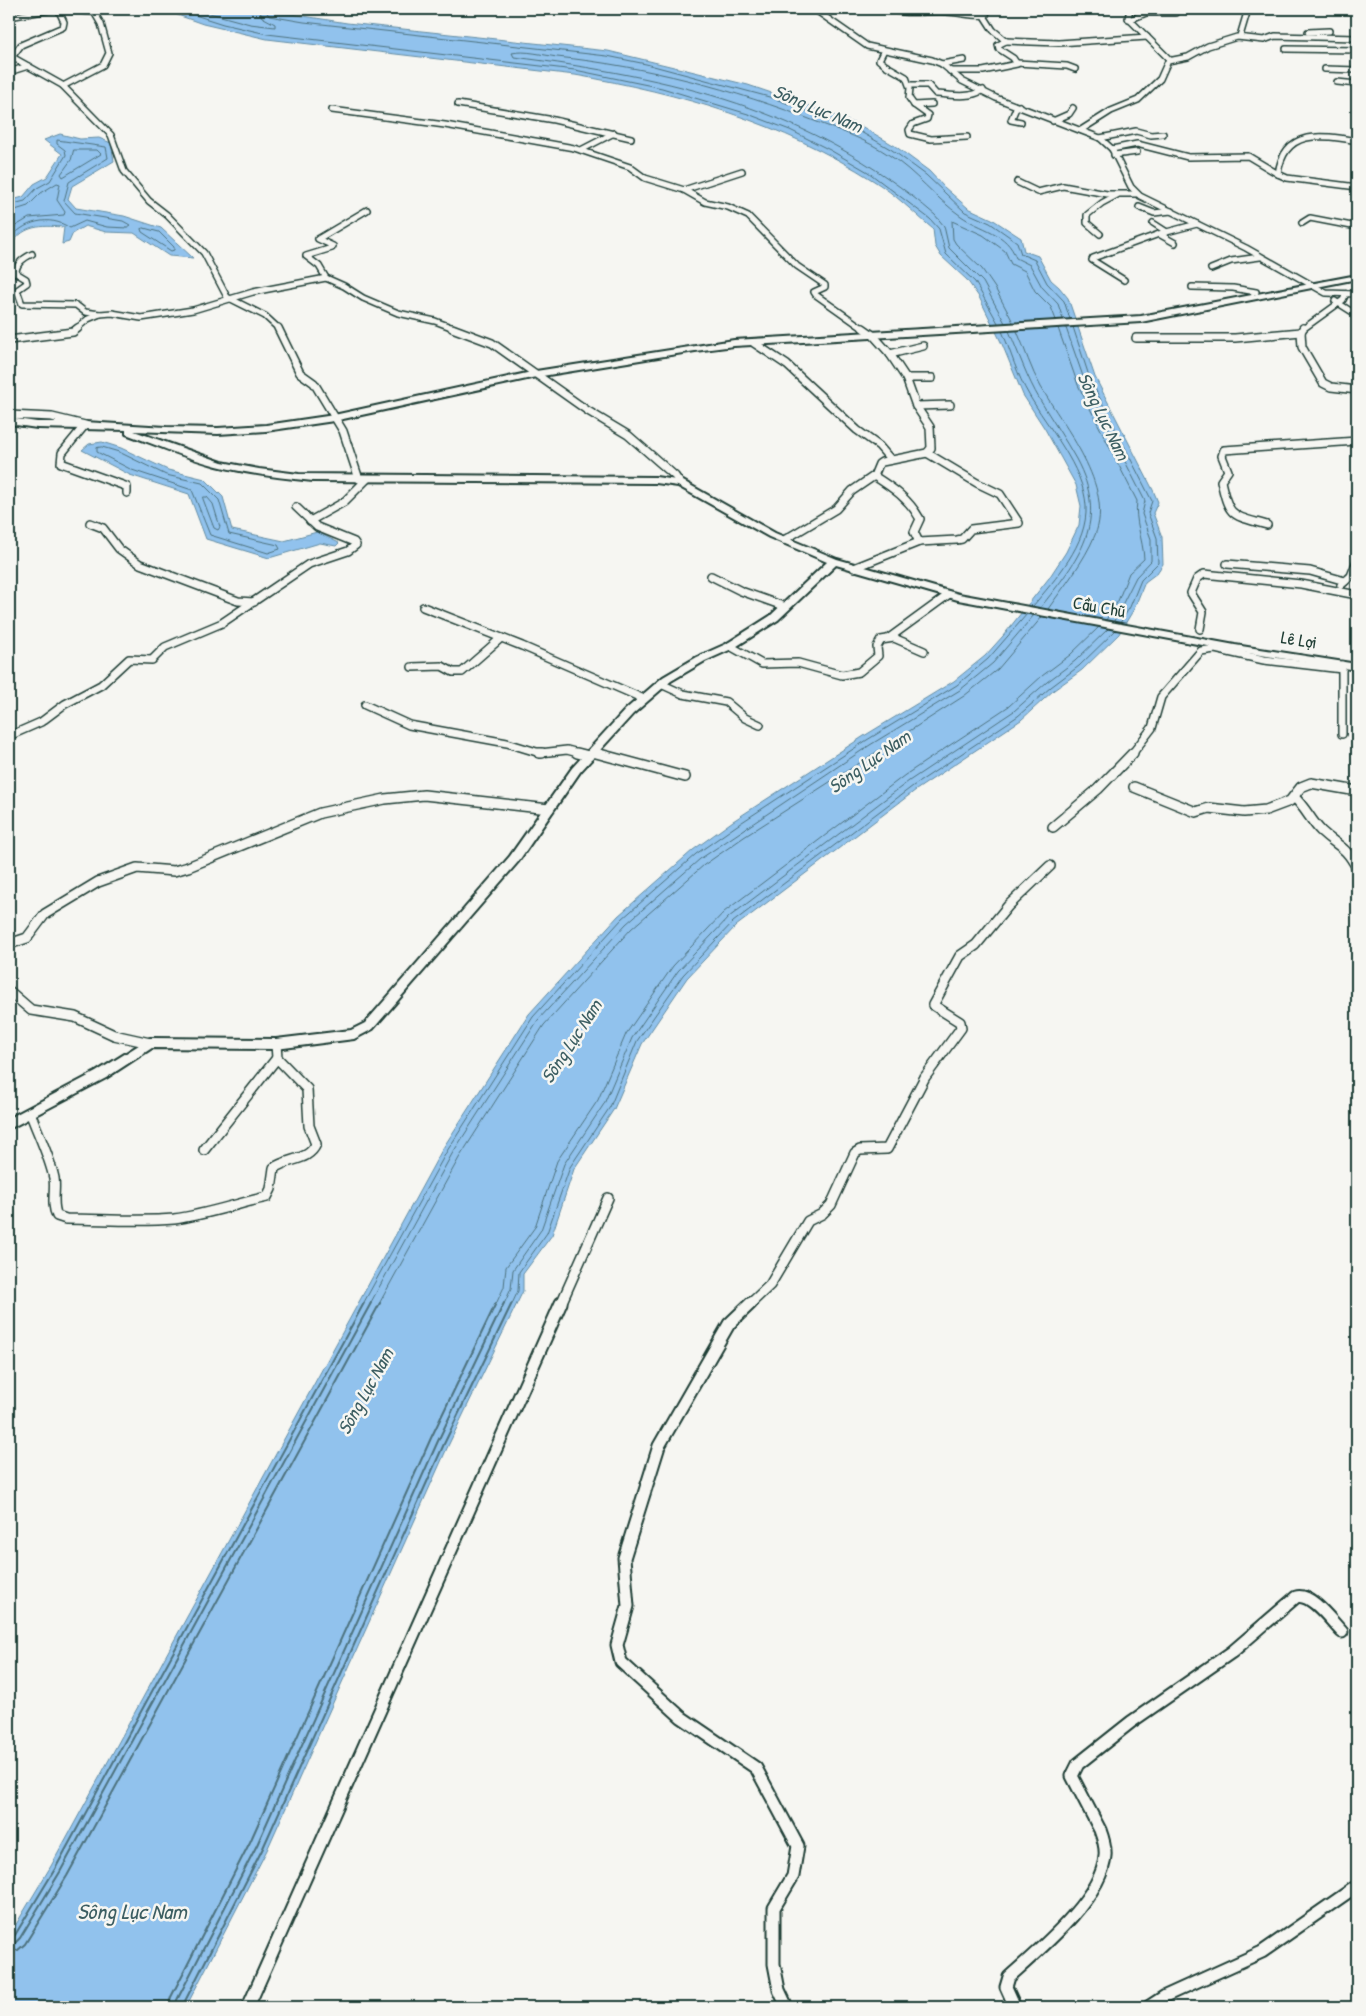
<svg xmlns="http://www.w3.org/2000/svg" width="1366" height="2016" font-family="'Patrick Hand',sans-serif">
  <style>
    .water { fill: #91c2ed; stroke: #638da3 }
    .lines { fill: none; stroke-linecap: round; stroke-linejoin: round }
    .shore-far1 { stroke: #4d727e; stroke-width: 1 }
    .shore { stroke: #4d727e; stroke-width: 2 }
    .street-far3-casing { stroke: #1f3d34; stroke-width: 8 }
    .street-far2-casing { stroke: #1f3d34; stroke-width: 10 }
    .street-far1-casing { stroke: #1f3d34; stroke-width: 12 }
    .street-casing { stroke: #1f3d34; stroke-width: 15 }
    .secondary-casing { stroke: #1f3d34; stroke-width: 4 }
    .street-far3 { stroke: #f6f6f2; stroke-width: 5 }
    .street-far2 { stroke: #f6f6f2; stroke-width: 7 }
    .street-far1 { stroke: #f6f6f2; stroke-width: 9 }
    .street { stroke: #f6f6f2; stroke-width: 11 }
    .secondary { fill: #f6f6f2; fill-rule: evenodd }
    .labels { text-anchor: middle; stroke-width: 5; stroke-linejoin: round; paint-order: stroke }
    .street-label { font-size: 18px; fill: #1f3d34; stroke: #f6f6f2 }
    .water-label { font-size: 19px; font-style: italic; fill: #3c5e62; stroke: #f6f6f2 }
    .near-water-label { font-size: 22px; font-style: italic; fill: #3c5e62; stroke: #f6f6f2 }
  </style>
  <rect width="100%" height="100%" fill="#f6f6f2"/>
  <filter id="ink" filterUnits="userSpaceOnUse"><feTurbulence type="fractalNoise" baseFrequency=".02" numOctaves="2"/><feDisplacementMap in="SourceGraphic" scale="10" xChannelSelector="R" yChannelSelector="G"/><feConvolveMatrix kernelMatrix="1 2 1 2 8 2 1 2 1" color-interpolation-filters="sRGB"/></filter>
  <g filter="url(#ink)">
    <g class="water">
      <path d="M167,9H260L347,23L608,51L748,85L807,105L861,126L895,146L929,171L944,187L968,208L992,219L1021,238L1024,251L1038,256L1051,280L1059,287L1068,298L1095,377L1153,490L1158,502L1153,513L1162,537L1163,564L1157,573L1145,582L1134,609L1119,634L1082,670L1054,690L1021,720L916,790L736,926L687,978L642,1044L614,1109L574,1169L552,1235L523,1274V1291L448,1446L267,1850L186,2007H9V1936L51,1866L443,1148L529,1014L618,916L693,850L733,821L864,736L954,681L985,656L1003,636L1049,578L1066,552L1079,525L1081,506L1076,485L1045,429L1023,395L1002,344L979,297L967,280L941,256L935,246L933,229C914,213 895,194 874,181C783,123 680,93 575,75L267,39L203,24L172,13Z"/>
      <path d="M60,134L80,139L99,138L111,143L114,161L72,186L68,199L76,208L124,216L161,228L193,258L169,256L134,233L106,232L85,226L73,233L69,242L62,244L64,227C46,226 27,224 15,240C12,245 11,253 9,259V201L23,197L34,184L47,177L62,154L44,140Z"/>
      <path d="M102,442L121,448L168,470L205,479L223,497L232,530L284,541L317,532L339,543L336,546L320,543L269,558L206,539L189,494L130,475L82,450L89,444Z"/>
    </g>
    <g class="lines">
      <g class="shore-far1">
        <path d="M176,9L223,24L267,34L575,70L662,88L748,114L790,130L830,150L868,172L930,219L939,229L946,254L975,282L998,323"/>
        <path d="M195,9L250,24L275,27V24L262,17L259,9"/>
        <path d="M265,9L269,16L304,22L607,56L646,64L773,98L859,131L892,150L926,175L965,212L990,223L1017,242L1021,254L1035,260L1047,283L1064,301L1070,319"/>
        <path d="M74,150H97L101,154L63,177L61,174L71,160Z"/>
        <path d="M9,205L25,201L37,188L50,181L66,155L65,150L57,144V140L106,147L108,158L69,182L64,201L75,213L123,221L130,225L128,228L107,227L85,221L70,228C50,214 22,221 9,241"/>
        <path d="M9,212L28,206L41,193L57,183L60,184L57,200L65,212L64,215L29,218L9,230"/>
        <path d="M144,228L159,232L174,247V250L171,251L142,232L141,229Z"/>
        <path d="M1013,322L995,288L982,269L956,244L953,239L952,221L983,235L1005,251L1011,264L1025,271L1035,291L1051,307L1056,320"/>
        <path d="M1005,323L983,282L949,248L944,226L935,215C812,108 671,77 514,57L512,53C525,50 543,55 557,57C645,66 734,89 817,122C841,131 867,140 889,155C916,172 935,198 961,216C981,230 1007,232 1016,258L1030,265L1042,287L1058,304L1063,319"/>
        <path d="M1073,327L1090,379L1152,501L1148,513L1157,538L1158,563L1141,580L1130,607L1120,623"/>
        <path d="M1058,328L1078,385L1137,501C1134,521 1143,539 1144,559L1129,573L1118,601L1106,620"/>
        <path d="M1066,328L1085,382L1145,501L1142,514L1151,539V561L1136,577L1114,621"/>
        <path d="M1002,331C1011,352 1017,375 1029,395C1047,426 1084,468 1086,506C1088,544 1055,579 1033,606"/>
        <path d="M1009,331C1019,354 1027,378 1040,400C1052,420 1065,439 1076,459C1110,522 1079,559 1040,608"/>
        <path d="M1017,331C1025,349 1031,370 1041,387C1064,427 1115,487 1095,535C1084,562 1064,586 1048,609"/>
        <path d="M102,447L119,452L166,475L202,483L219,500L229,534L278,545L280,549L268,553L210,535L192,490L132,470L97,452V448Z"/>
        <path d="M204,497H207L213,504L220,527L218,530L214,528L203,499Z"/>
        <path d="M363,1304L447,1151L533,1017L622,919L696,854L736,826L867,740L957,685L988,659L1027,614"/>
        <path d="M370,1304L452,1154L538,1020L626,924L700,859L870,745L960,690L993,663L1034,615"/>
        <path d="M379,1304L459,1158L544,1025L631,929L704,865L744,837L964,696L998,669L1042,617"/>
        <path d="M496,1304L504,1287L506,1267L535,1227L557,1161L598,1100L626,1034L673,966L724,912L905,775L1009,706L1042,676L1070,655L1099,627"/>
        <path d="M504,1304L511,1289L513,1270L541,1230L564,1164L604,1104L632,1038L678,971L729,917L909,781L1014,711L1047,682L1075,661L1108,629"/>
        <path d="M512,1304L518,1291L519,1272L547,1233L570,1167L610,1107L637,1041L683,975L733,922L913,786L1018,716L1051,687L1079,666L1116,630"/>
      </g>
      <g class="shore">
        <path d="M9,1938L15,1935L55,1869L364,1303"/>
        <path d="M9,1944L15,1943L20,1938L60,1872L371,1303"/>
        <path d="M9,1951L18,1950L25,1944L67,1876L380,1303"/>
        <path d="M168,2007L171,1997L250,1842L431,1438L496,1303"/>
        <path d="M176,2007L177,2000L257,1845L438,1441L504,1303"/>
        <path d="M182,2007L263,1848L444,1444L512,1303"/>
      </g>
      <g class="street-far3-casing">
        <g id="street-far3">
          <path d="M54,9L94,12L101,24L109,53L103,65L63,86L111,135L124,171L149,201L167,215L204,253L227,297L265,316L279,329"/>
          <path d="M58,9L64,22L63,27L21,45L12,57L62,85"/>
          <path d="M814,9L867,46L932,60L942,64L962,81L996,98L1100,138L1112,149L1131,187L1140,196L1246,248L1326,293L1357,294"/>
          <path d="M886,9C906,15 926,11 946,12C959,12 973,17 986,15L988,9"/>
          <path d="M1130,9L1128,18L1170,60"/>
          <path d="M817,10L848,9"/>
          <path d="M9,17L55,9"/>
          <path d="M1129,20L1146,13H1176"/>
          <path d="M1308,32L1329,31"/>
          <path d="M1240,36L1248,9"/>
          <path d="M1006,41L1059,43L1147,37"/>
          <path d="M1286,49L1357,50"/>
          <path d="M884,50L879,60L885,65L906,77L910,88L909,98L914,105L928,115L927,119L913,124L909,130L910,134L931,139L967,137"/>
          <path d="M1017,63L1067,66L1075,69"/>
          <path d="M942,64L964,60"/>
          <path d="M1325,69L1357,70"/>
          <path d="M950,71H983L1017,64L1013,58L999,49L998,45L1006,41L993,30L984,16"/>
          <path d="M9,72L28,66"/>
          <path d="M1337,82L1357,84"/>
          <path d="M911,85H928L936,94C953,95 968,99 983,90"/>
          <path d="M458,104L554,120L631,138"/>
          <path d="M914,105L932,104"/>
          <path d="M1019,106L1016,108L1011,120L1021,122"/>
          <path d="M332,110L445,125L574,148L630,167L645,178L684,190L705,202L728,207L748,216L797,266L825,285V287L814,292L816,295L864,329"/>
          <path d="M1053,121L1069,114L1073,108"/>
          <path d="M1081,130L1111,111L1138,100L1160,79L1168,61L1188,57L1208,46L1237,37L1264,40L1275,36L1357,38"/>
          <path d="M1100,138L1136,131L1151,135L1163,134"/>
          <path d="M1357,141C1322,135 1284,128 1278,174L1287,178L1357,187"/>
          <path d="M1112,149L1137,144L1188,157L1248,156L1278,174"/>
          <path d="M581,150L614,133"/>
          <path d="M1114,155L1137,152"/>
          <path d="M1017,182L1038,192L1063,186L1107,194H1136"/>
          <path d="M684,190L742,171"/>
          <path d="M1139,207L1154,213L1171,211"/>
          <path d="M367,210L318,239L333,246L332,248L306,256L319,266L326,278L344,286L363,298L398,313L435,321L456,329"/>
          <path d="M1153,223L1167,232"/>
          <path d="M1302,223L1310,218L1357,227"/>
          <path d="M1100,234L1087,223V215L1102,203L1117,195"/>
          <path d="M1159,234L1175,243"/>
          <path d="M32,254C24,258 16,263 16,273L26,279L27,283L17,290L22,304L76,305L85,312L100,314"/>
          <path d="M1211,269L1231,261L1260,257"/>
          <path d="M1124,280L1092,260L1093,258L1159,234L1197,224"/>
          <path d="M1192,287L1233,288L1256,292"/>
          <path d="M1335,301L1357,315"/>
          <path d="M76,329L88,319L100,314L112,313L141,318L193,310L253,292L326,278"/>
          <path d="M1303,329L1343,300L1346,294"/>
        </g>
      </g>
      <g class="street-far2-casing">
        <g id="street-far2">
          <path d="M278,328L300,373L314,383L343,431L359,479"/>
          <path d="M452,328L492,343L588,411L628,435L675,476L680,483"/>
          <path d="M1303,328L1301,332L1302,347L1323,383L1331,387L1357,390"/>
          <path d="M1136,338H1235L1301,332"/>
          <path d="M9,340L73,332L78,328"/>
          <path d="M754,343L787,365L857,430L879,446L891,460"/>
          <path d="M890,354L923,346"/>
          <path d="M906,378H932"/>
          <path d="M916,406L950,405"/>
          <path d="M9,415L52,417L85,425L62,453L61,463L125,486L127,487V493"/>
          <path d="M874,476C893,488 909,499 920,519L914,532L919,542"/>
          <path d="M310,521L344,502L367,479"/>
          <path d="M90,523L103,528L119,549L140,564L238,601L254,602"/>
          <path d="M1267,525C1232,515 1229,518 1221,481L1228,471L1222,456L1224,450L1357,441"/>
          <path d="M784,540L836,509L852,491L874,476L879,464L882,462L927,453L931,448L930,427L916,406L906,378L890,354L873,335L863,328"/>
          <path d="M1227,564L1310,571L1345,581"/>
          <path d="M854,568L919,542L957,540L962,539L971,529L1019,523L1000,494L977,483L927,453"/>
          <path d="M711,576L741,591L786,607"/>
          <path d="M1341,585L1351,576L1357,561"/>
          <path d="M423,607L522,646L644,699"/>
          <path d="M1200,629L1203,612L1191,593L1197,579L1204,574L1301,584L1357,595"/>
          <path d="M889,638L948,595"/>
          <path d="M730,646L762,664L798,663L842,675L859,672L878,656L877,647L881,640L894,638L924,651"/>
          <path d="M1342,665V734"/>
          <path d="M412,667L442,666L453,672H462L501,638"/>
          <path d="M661,684L683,694L726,702L745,718L760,725"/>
          <path d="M365,705L409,725L507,743L540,753L567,750L582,754"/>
          <path d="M9,736L41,722L65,704L101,685L129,659L152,660L165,647L222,623L309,564L348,551L356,545L354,542L317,527L296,507"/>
          <path d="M593,752L601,754"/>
          <path d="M1132,754L1152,728L1161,697L1201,651L1215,649L1264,660L1342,669"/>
        </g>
      </g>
      <g class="street-far1-casing">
        <g id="street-far1">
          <path d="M539,753H542"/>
          <path d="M577,753L589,756"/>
          <path d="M596,753L685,777"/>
          <path d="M1134,787L1196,812L1209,808L1244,812L1266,810L1290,801L1301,787L1311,783L1357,791"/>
          <path d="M1294,797C1305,807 1311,821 1321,831C1338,847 1345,845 1357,868"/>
          <path d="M1053,827L1098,789L1133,753"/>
          <path d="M9,944L27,938L45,914L98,882L137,868L174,871L188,867L320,813L385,799L424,795L549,809"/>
          <path d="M9,991L31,1010L75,1017L114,1035L150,1043"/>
          <path d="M30,1112C38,1134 49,1155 54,1178C56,1191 51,1204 57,1216L66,1219C101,1219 139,1222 174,1219C205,1215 236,1204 267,1197L271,1189L274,1168C288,1158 309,1161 316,1144L309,1126L307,1089L277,1058L276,1044"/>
          <path d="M204,1150L277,1058"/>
          <path d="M561,1304L608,1198"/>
          <path d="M750,1304L770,1285L808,1221L822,1214L831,1205L855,1153L860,1150L887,1149L925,1077L961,1028L960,1022L933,1005L960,956L976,945L1008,906L1050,866"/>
        </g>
      </g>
      <g class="street-casing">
        <g id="street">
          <path d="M751,1303L729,1324L659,1446L624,1558L628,1606L617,1645L621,1662L681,1717L756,1768L798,1846L793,1876L774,1908V1964L779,1990L787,2007"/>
          <path d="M248,2007L561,1303"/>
          <path d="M1015,2007L1006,1987L1009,1977C1039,1950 1102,1898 1105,1856C1106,1847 1103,1838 1100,1830L1072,1776L1078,1764L1131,1722L1232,1652L1296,1597C1311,1592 1332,1622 1342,1632"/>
          <path d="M1148,2007L1165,1996L1262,1952L1357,1886"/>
        </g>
      </g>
      <g class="secondary-casing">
        <path id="secondary" d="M1357,275V279L1141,322L734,346L695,351L536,377L334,421L266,431L218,434L134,431L222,462L259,469L299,474L656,477L683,481L775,533L837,559L959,594L1235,645L1357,664V670L1235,651L958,600L836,565L778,620L734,648L705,661L671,681L633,714L580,772L518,862L373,1029L354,1039L276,1049L152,1048L106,1078L9,1129V1118L96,1072L150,1038L276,1039L351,1030L365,1023L510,856L572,768L625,710L663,677L697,657L726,644L770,616L827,562L769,537L678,486L656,483L313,481C281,478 249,474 217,466C186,458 156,445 126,434V430L37,428L9,424V418L37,422H85L166,427L218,428L266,425L334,415L536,371L734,340L1141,316Z"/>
      </g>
      <use href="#street-far3" class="street-far3"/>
      <use href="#street-far2" class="street-far2"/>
      <use href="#street-far1" class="street-far1"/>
      <use href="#street" class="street"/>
      <use href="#secondary" class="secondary"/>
    </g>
  </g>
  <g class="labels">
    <g class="street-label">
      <text transform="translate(1099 607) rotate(10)" y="6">Cầu Chũ</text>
      <text transform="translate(1299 640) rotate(9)" y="6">Lê Lợi</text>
    </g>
    <g class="water-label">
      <text transform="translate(818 108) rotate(23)" y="7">Sông Lục Nam</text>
      <text transform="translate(1104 416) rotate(64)" y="7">Sông Lục Nam</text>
      <text transform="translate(869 761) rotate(-35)" y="7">Sông Lục Nam</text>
      <text transform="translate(571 1041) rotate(-57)" y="7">Sông Lục Nam</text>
      <text transform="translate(365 1391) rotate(-61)" y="7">Sông Lục Nam</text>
    </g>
    <g class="near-water-label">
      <text x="132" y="1919">Sông Lục Nam</text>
    </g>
  </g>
  <rect width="1366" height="2016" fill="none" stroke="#f6f6f2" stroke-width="30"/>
  <rect x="15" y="15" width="1336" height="1986" fill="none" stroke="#1f3d34" stroke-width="2" filter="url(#ink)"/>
</svg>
